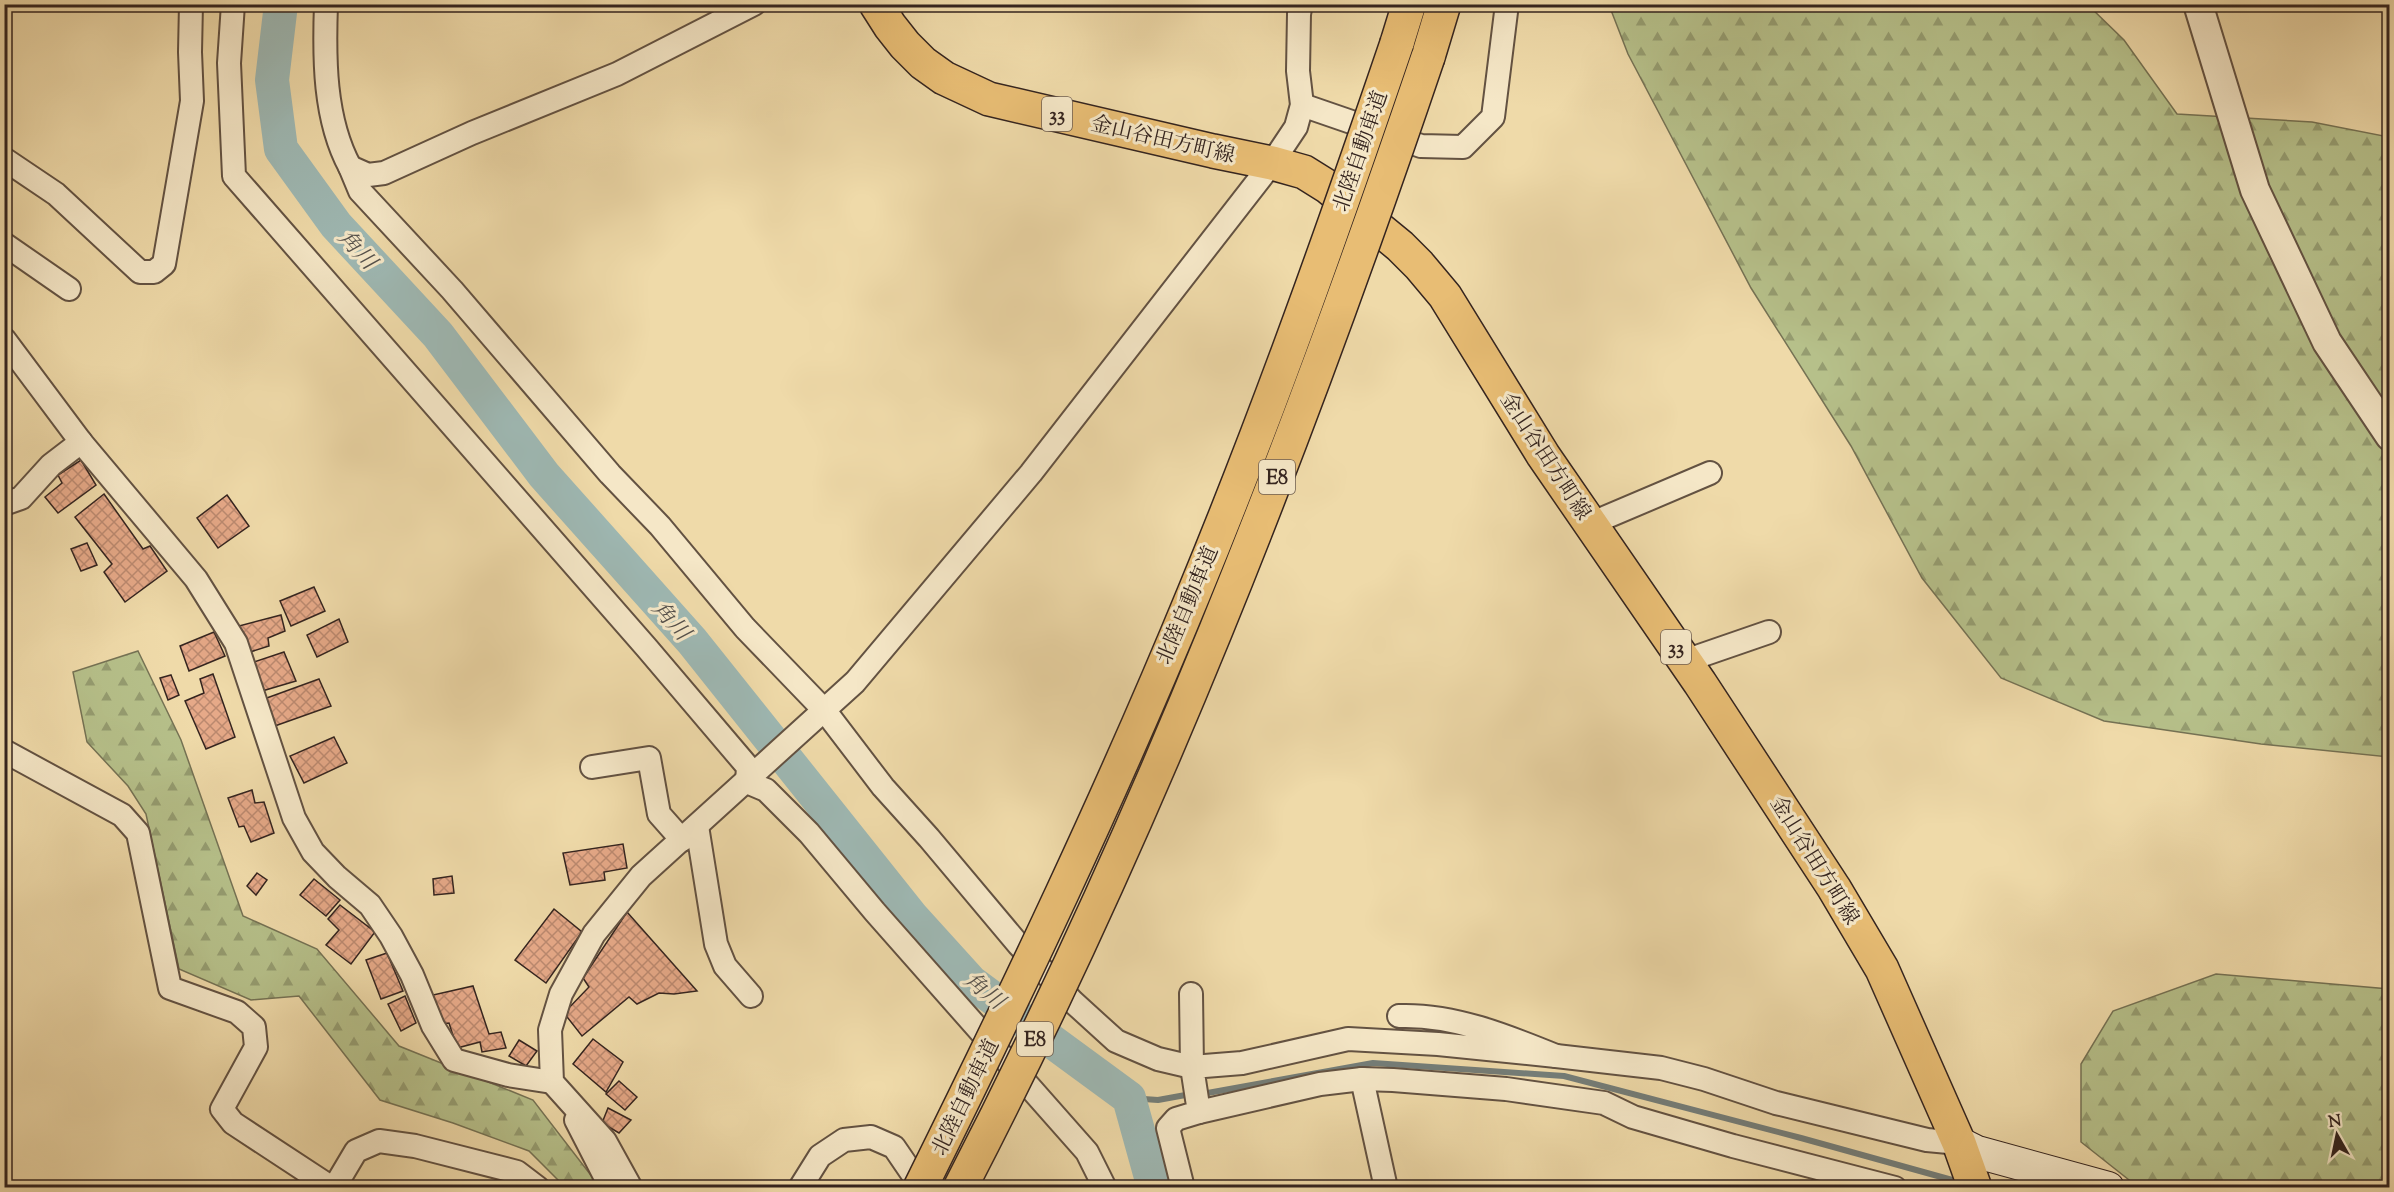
<svg xmlns="http://www.w3.org/2000/svg" width="2394" height="1192" font-family="'Sorts Mill Goudy','Noto Serif JP',serif">
  <style>
    .forest { fill: url(#forest-firs); stroke: #757254; stroke-width: 1.5 }
    .lines { fill: none; stroke-linecap: round; stroke-linejoin: round }
    .stream { stroke: #747d78; stroke-width: 6 }
    .river { stroke: #9eb8b3; stroke-width: 34 }
    .building { fill: url(#building-cross-hatch); stroke: #34241f; stroke-width: 1.5 }
    .minor-casing { stroke: #635242; stroke-width: 26 }
    .tertiary-casing { stroke: #635242; stroke-width: 32 }
    .secondary-casing { stroke: #34241f; stroke-width: 34 }
    .primary-casing { stroke: #34241f; stroke-width: 36 }
    .motorway-casing { stroke: #34241f; stroke-width: 36 }
    .minor { stroke: #f5e7c7; stroke-width: 22 }
    .tertiary { stroke: #f5e7c7; stroke-width: 28 }
    .secondary { stroke: #f5e7c7; stroke-width: 32 }
    .primary { stroke: #e8bd74; stroke-width: 33 }
    .motorway { stroke: #e8bd74; stroke-width: 33 }
    .motorway-bridge-casing { stroke: #34241f; stroke-width: 36; stroke-linecap: butt }
    .motorway-bridge { stroke: #e8bd74; stroke-width: 33 }
    .labels { text-anchor: middle; stroke-width: 6; stroke-linejoin: round; paint-order: stroke }
    .shield { fill: #f5e7c7; stroke: #6e5e51; stroke-width: 1.5 }
    .shield-label { font-size: 20px; font-weight: bold; fill: #34241f }
    .street-label { font-size: 21px; fill: #34241f; stroke: #f5e7c7 }
    .water-label { font-size: 22px; font-style: italic; fill: #54504b; stroke: #f5e7c7 }
  </style>
  <defs>
    <pattern id="forest-firs" width="22" height="20" patternUnits="userSpaceOnUse" patternTransform="scale(1.5)"><rect width="22" height="20" fill="#b6c08a"/><path d="M5 1l3.5 6h-7zM16 11l3.5 6h-7z" fill="#959c70"/></pattern>
    <pattern id="building-cross-hatch" width="8" height="8" patternUnits="userSpaceOnUse" patternTransform="scale(1.5)"><rect width="8" height="8" fill="#e6a988"/><path d="M0 0l8 8M0 8l8-8" fill="none" stroke="#bb896f"/></pattern>
  </defs>
  <rect width="100%" height="100%" fill="#efdaa9"/>
  <filter id="stains"><feTurbulence type="fractalNoise" baseFrequency=".00333" numOctaves="4"/><feColorMatrix values="0 0 0 0 .2 0 0 0 0 .09 0 0 0 0 .02 0 0 0 .5 -.17"/></filter>
  <radialGradient id="worn" r=".72"><stop offset=".6" stop-color="#630" stop-opacity="0"/><stop offset="1" stop-color="#630" stop-opacity=".3"/></radialGradient>
  <g class="forest">
    <path d="M1609,5H2088L2124,40L2177,114L2312,122L2389,137V757L2261,744L2104,721L2001,678L1922,578L1851,446L1751,288L1628,54Z"/>
    <path d="M138,651L181,740L243,916L317,949L399,1046L533,1100L600,1187H565L529,1151L453,1123L380,1100L299,996L251,1000L179,969L146,814L128,786L87,742L73,672Z"/>
    <path d="M2216,974L2389,989V1187H2138L2081,1142V1064L2113,1011Z"/>
  </g>
  <g class="lines">
    <g class="stream">
      <path d="M1202,1094L1373,1063L1564,1076L1801,1138L1963,1183"/>
      <path d="M1129,1098L1158,1100L1191,1094"/>
    </g>
    <path class="river" d="M281,4L272,80L281,149L336,225L438,335L544,475L692,641L913,918L971,982L1129,1098L1154,1188"/>
  </g>
  <g class="building">
    <path d="M81,460L96,485L58,513L45,497L62,483L58,475Z"/>
    <path d="M104,494L143,549L150,546L167,571L125,602L104,572L112,564L75,517Z"/>
    <path d="M227,495L249,526L218,548L197,518Z"/>
    <path d="M87,543L97,565L81,571L71,549Z"/>
    <path d="M314,587L325,611L291,626L280,601Z"/>
    <path d="M281,615L285,631L268,638L269,646L247,653L239,626Z"/>
    <path d="M339,619L348,642L317,657L307,635Z"/>
    <path d="M214,632L225,656L189,671L180,646Z"/>
    <path d="M284,652L296,681L262,691L251,663Z"/>
    <path d="M213,674L235,737L206,749L185,701L204,693L200,679Z"/>
    <path d="M171,675L179,695L168,700L160,678Z"/>
    <path d="M319,679L331,706L272,727L264,699Z"/>
    <path d="M334,737L347,763L304,783L290,756Z"/>
    <path d="M252,790L255,803L264,802L274,833L251,842L244,826L239,827L228,798Z"/>
    <path d="M623,844L627,868L604,872L605,880L570,885L563,853Z"/>
    <path d="M257,873L267,880L256,895L247,886Z"/>
    <path d="M452,876L454,893L434,895L433,879Z"/>
    <path d="M314,879L340,900L326,916L300,895Z"/>
    <path d="M340,905L375,932L351,964L326,945L339,930L328,919Z"/>
    <path d="M554,909L582,932L546,983L515,960Z"/>
    <path d="M627,912L697,991L674,994L659,993L637,1004L629,997L582,1036L564,1013L589,987L583,978Z"/>
    <path d="M387,953L403,991L381,999L366,960Z"/>
    <path d="M473,986L489,1034L501,1032L506,1048L482,1052L480,1042L457,1048L449,1023L443,1024L433,995Z"/>
    <path d="M405,996L416,1023L401,1031L388,1004Z"/>
    <path d="M593,1039L623,1062L606,1092L573,1064Z"/>
    <path d="M519,1040L537,1051L526,1066L509,1056Z"/>
    <path d="M619,1081L637,1097L625,1110L606,1094Z"/>
    <path d="M608,1108L631,1120L619,1133L602,1123Z"/>
  </g>
  <g class="lines">
    <g class="minor-casing">
      <g id="minor">
        <path d="M233,4L229,63L234,176L646,647L748,767L747,782L766,790L809,833L875,912L1087,1152L1105,1188"/>
        <path d="M326,4C324,58 324,119 350,167"/>
        <path d="M754,4L617,74L472,133L384,173L368,175L350,167L360,191L452,290L610,474L660,526L745,628L825,711L883,787L929,838L1018,944L1073,1002L1116,1041L1158,1059L1192,1067L1191,994"/>
        <path d="M1302,105L1421,146L1463,147L1493,117L1507,4"/>
        <path d="M4,159L56,194L140,272H154L164,264L192,101L190,52L191,4"/>
        <path d="M4,244L69,289"/>
        <path d="M4,339L81,442L196,579L236,643L294,818L313,852L337,877L370,905L391,936L412,975L433,1026L454,1060L508,1075L552,1082"/>
        <path d="M4,504L21,498L51,465L81,442"/>
        <path d="M1590,524L1710,473"/>
        <path d="M1685,661L1769,632"/>
        <path d="M4,751L122,815L138,833L170,988L237,1012L254,1027L256,1047L222,1109L233,1123L332,1188"/>
        <path d="M592,767L649,758L659,814L682,840"/>
        <path d="M697,826L716,944L725,966L751,996"/>
        <path d="M1556,1056L1661,1068L1704,1079L1776,1103L1927,1140L1959,1143"/>
        <path d="M1362,1079L1386,1188"/>
        <path d="M1199,1112L1320,1084L1362,1079L1393,1080L1506,1089L1604,1103L1633,1117L1733,1146L1895,1188"/>
        <path d="M576,1120L611,1188"/>
        <path d="M334,1188L356,1151L379,1141L415,1146L517,1172L538,1188"/>
        <path d="M631,1188L605,1141L552,1082L550,1030L561,994L594,934L641,876L855,682L1031,473L1272,163L1296,127L1302,105L1298,71L1299,14L1301,4"/>
        <path d="M800,1188L820,1156L844,1140L871,1137L894,1147L922,1188"/>
        <path d="M1183,1188L1168,1128L1176,1119L1199,1112L1192,1067L1242,1063L1348,1039L1438,1044L1556,1056C1507,1036 1453,1014 1399,1016"/>
      </g>
    </g>
    <g class="tertiary-casing">
      <path id="tertiary" d="M2198,4L2255,190L2327,342L2390,436"/>
    </g>
    <g class="secondary-casing">
      <path id="secondary" d="M1959,1143L1977,1152L2108,1188"/>
    </g>
    <g class="primary-casing">
      <path id="primary" d="M876,4L890,26L905,45L923,63L944,78L989,99L1213,151L1272,163L1304,172L1328,187L1400,246L1419,265L1445,296L1543,455L1700,683L1834,888L1882,969L1959,1143L1975,1188"/>
    </g>
    <g class="motorway-casing">
      <g id="motorway">
        <path d="M1397,43L1409,4"/>
        <path d="M1428,57L1444,4"/>
      </g>
    </g>
    <use href="#minor" class="minor"/>
    <use href="#tertiary" class="tertiary"/>
    <use href="#secondary" class="secondary"/>
    <use href="#primary" class="primary"/>
    <use href="#motorway" class="motorway"/>
    <g class="motorway-bridge-casing">
      <g id="motorway-bridge">
        <path d="M920,1188C1017,992 1111,795 1194,593C1269,412 1334,228 1397,43"/>
        <path d="M960,1188C1148,825 1297,444 1428,57"/>
      </g>
    </g>
    <use href="#motorway-bridge" class="motorway-bridge"/>
  </g>
  <g class="labels">
    <g class="shield">
      <rect x="1042" y="97" width="30" height="34" rx="4.5"/>
      <rect x="1259" y="460" width="36" height="34" rx="4.5"/>
      <rect x="1661" y="630" width="30" height="34" rx="4.5"/>
      <rect x="1017" y="1022" width="36" height="34" rx="4.5"/>
    </g>
    <g class="shield-label">
      <text x="1057" y="121">33</text>
      <text x="1277" y="484">E8</text>
      <text x="1676" y="654">33</text>
      <text x="1035" y="1046">E8</text>
    </g>
    <g class="street-label">
      <text transform="translate(1163 139) rotate(13)" y="7">金山谷田方町線</text>
      <text transform="translate(1360 151) rotate(-71)" y="7">北陸自動車道</text>
      <text transform="translate(1546 456) rotate(57)" y="7">金山谷田方町線</text>
      <text transform="translate(1187 605) rotate(-67)" y="7">北陸自動車道</text>
      <text transform="translate(1815 860) rotate(58)" y="7">金山谷田方町線</text>
      <text transform="translate(965 1097) rotate(-64)" y="7">北陸自動車道</text>
    </g>
    <g class="water-label">
      <text transform="translate(358 249) rotate(47)" y="8">角川</text>
      <text transform="translate(672 620) rotate(48)" y="8">角川</text>
      <text transform="translate(985 990) rotate(39)" y="8">角川</text>
    </g>
  </g>
  <rect width="2394" height="1192" fill="none" stroke="#efdaa9" stroke-width="24"/>
  <rect x="6" y="6" width="2382" height="1180" fill="none" stroke="#34241f" stroke-width="3"/>
  <rect x="12" y="12" width="2370" height="1168" fill="none" stroke="#34241f" stroke-width="1.5"/>
  <g transform="translate(2337 1135) rotate(351)" stroke="#f5e7c7" stroke-width="4.5" paint-order="stroke">
  <path d="M0-4.5L10 22L0 15L-10 22Z" fill="#34241f"/>
  <text y="-9" font-size="16" font-weight="bold" text-anchor="middle" fill="#34241f">N</text>
  </g>
  <rect width="100%" height="100%" filter="url(#stains)"/>
  <rect width="100%" height="100%" fill="url(#worn)"/>
</svg>
